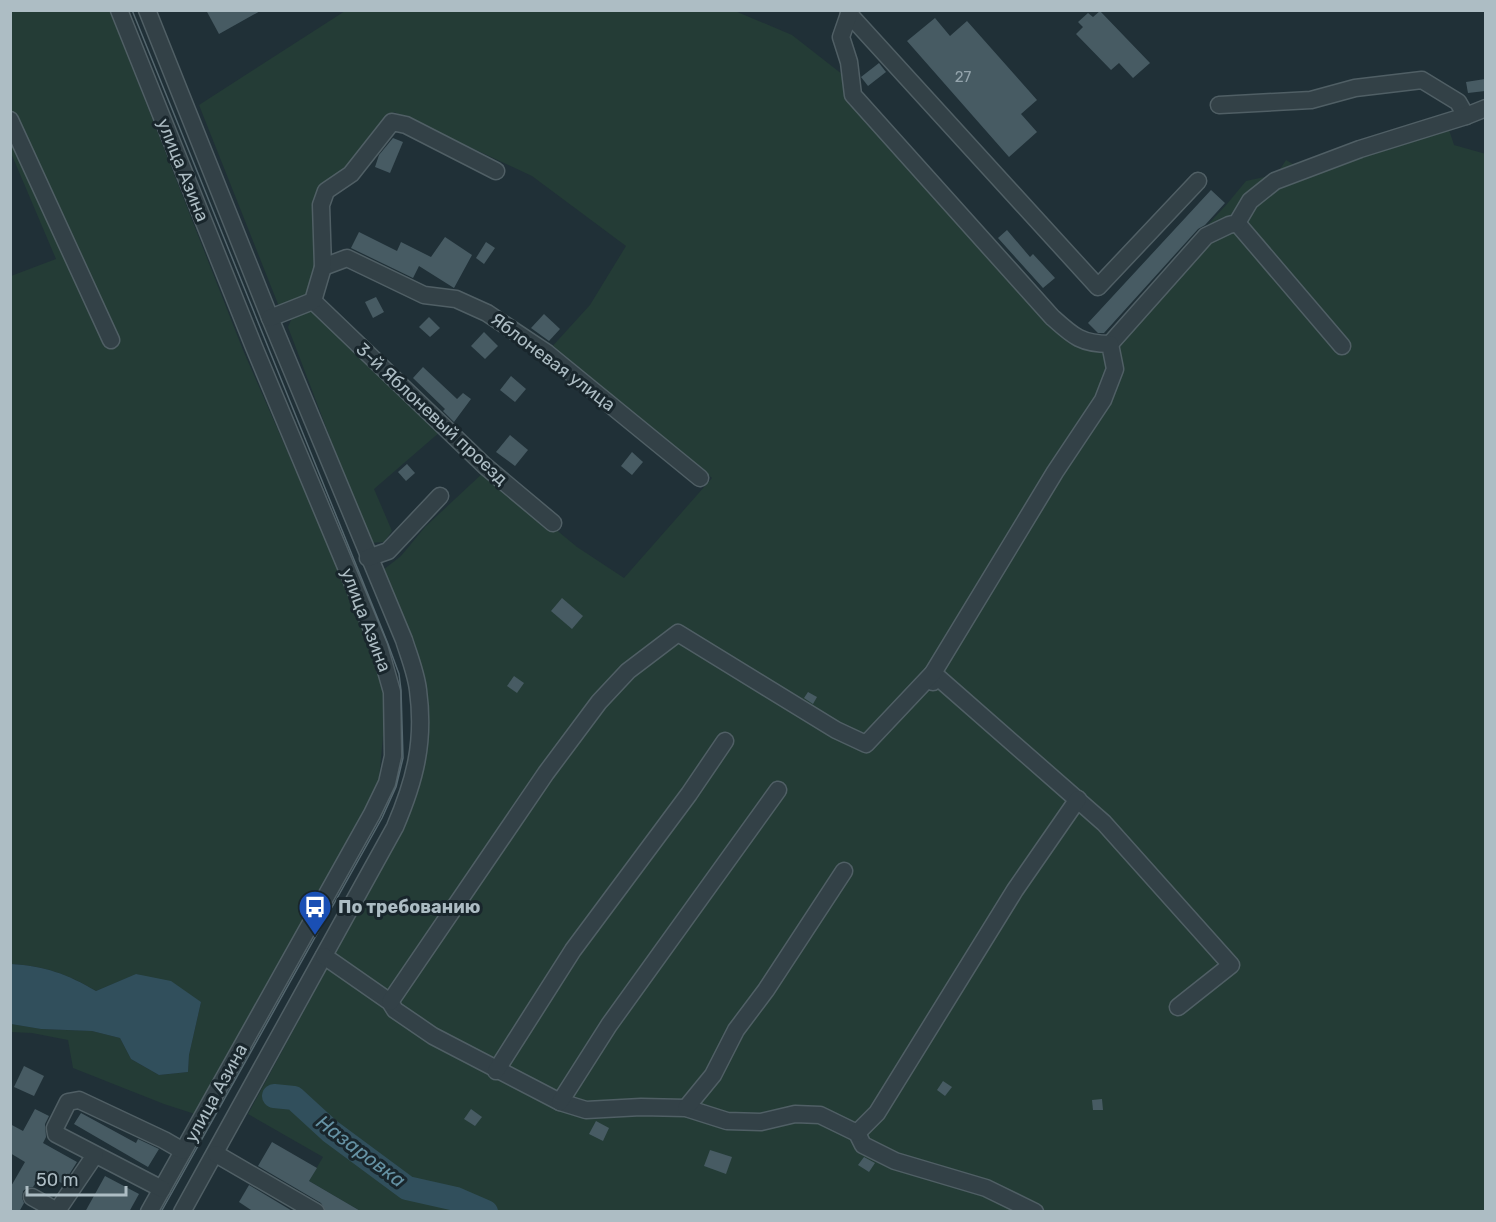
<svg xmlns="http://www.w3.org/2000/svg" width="1496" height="1222" font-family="Rubik,sans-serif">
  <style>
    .green { fill: #243c36 }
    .water { fill: #314f5c }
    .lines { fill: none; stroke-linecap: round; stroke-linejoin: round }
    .river { stroke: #314f5c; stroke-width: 24 }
    .building { fill: #475b63 }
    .minor-casing { stroke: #505f65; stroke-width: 19 }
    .minor { stroke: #334147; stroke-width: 16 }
    .tram { stroke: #55676f; stroke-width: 1.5 }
    .labels { text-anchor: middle; stroke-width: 6; stroke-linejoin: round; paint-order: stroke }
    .number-label { font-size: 15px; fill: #94a4ac }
    .street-label { font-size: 18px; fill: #adbdc4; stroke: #19262c }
    .poi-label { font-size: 18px; font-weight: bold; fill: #adbdc4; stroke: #19262c; text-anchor: start }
    .water-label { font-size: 20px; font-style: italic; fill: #6592a4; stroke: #19262c }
  </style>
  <rect width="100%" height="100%" fill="#203037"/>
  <g class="green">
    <path d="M10,11H110L243,350L375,652L383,693L384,726L379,779L364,815L198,1115L164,1104L73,1068L68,1040L32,1033L11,1032V1024L41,1029L92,1031L120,1038L131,1059L159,1075L188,1072L189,1055L201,1002L137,974L96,991C67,974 45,966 11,964V276L56,259L11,153Z"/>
    <path d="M345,11H735L792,35L856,85L1061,314L1083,335L1103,338L1227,204L1246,181L1277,174L1286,160L1301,169L1343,146L1444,115L1454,145L1486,154L1485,1211L362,1212L309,1181L323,1157L248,1114L401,832L413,807L421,777L426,692L383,570L401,556L425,527L485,471L577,547L624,578L712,478L549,350L590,305L626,246L532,176L394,112L345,170L323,184L317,271L306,296L284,306L278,304L199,105Z"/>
    <path d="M303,309L315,312L441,431L374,489L392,531L384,542L370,543L288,327L293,316Z"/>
  </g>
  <path class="water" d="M11,964C45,966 67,974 96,991L136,974L171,981L201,1002L189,1055L188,1072L159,1075L131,1059L120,1038L92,1031L41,1029L11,1024Z"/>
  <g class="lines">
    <path class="river" d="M274,1096L294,1098L330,1131L407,1188L456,1199L486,1212"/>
  </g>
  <g class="building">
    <path d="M206,10H262L219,34Z"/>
    <path d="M1100,11L1150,63L1133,78L1119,63L1111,70L1076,34L1083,27L1078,22L1088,13L1093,17Z"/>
    <path d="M935,18L950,36L967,21L1037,100L1021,114L1037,132L1009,157L907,41Z"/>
    <path d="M879,63L886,72L868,86L861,77Z"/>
    <path d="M1485,79V91L1468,93L1466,82Z"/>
    <path d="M393,138L403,142L390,173L375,167L379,155Z"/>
    <path d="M1211,190L1225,203L1205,225L1198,229L1104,333H1098L1088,323Z"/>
    <path d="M1007,230L1030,257L1033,254L1055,278L1043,288L998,238Z"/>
    <path d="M359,232L397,251L401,242L431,257L445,237L472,255L454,288L419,266L413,278L351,248Z"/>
    <path d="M486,242L495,248L484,264L476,258Z"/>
    <path d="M376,297L384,312L373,318L365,302Z"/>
    <path d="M544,314L560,329L549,341L531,328Z"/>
    <path d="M429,317L440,328L430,337L419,327Z"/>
    <path d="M484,332L498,346L485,359L471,346Z"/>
    <path d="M423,367L457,399L463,393L471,399L454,422L443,411L445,409L413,378Z"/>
    <path d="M511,376L526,389L515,402L500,390Z"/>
    <path d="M510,435L528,450L515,466L496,452Z"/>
    <path d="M632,452L643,462L632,475L621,466Z"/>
    <path d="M407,464L415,473L406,481L398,472Z"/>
    <path d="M562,598L583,616L572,629L551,611Z"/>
    <path d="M514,676L524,683L517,693L507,686Z"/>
    <path d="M808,692L817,697L813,704L804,698Z"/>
    <path d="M24,1066L44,1076L34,1096L14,1087Z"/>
    <path d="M943,1081L952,1087L945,1096L937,1090Z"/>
    <path d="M1102,1099L1103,1110H1093L1092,1100Z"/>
    <path d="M35,1109L49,1116L45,1124L46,1137L43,1143L77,1162L63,1184L45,1173L38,1179L33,1187L27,1188L23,1191L22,1198L24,1203L19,1212H10V1188L25,1162L10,1153V1124L23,1131Z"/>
    <path d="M471,1109L482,1117L475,1126L464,1119Z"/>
    <path d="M81,1113L136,1143L138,1139L159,1149L148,1167L74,1124Z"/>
    <path d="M596,1121L609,1128L603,1141L589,1134Z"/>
    <path d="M272,1142L317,1168L309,1181L362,1212H326L321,1203L258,1166Z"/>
    <path d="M710,1150L732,1157L726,1174L704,1166Z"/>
    <path d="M864,1157L875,1163L869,1172L858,1165Z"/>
    <path d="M105,1176L139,1194L129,1212H85Z"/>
    <path d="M249,1185L294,1212H254L239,1202Z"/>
  </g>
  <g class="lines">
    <g class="minor-casing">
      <g id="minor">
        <path d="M119,10L254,347L379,646L392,692L393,756L387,783L372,814L149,1212"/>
        <path d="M147,10L270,318L404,640C409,656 416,673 418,690C425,742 415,780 395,827L182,1212"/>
        <path d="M851,10L849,14L1098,287L1198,181"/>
        <path d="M1219,105L1311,100L1355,88L1422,80L1458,102L1466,116"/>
        <path d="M10,120L111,340"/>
        <path d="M1237,223L1342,346"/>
        <path d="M323,267L347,258L424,295L456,299L487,313L547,353L700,478"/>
        <path d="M313,301L485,466L553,523"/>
        <path d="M270,318L313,301L323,267L321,205L326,191L351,174L392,122L406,125L496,171"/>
        <path d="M1110,344L1206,236L1229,225L1237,223L1250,201L1275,181L1360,149L1466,116L1486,108"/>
        <path d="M368,558L388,551L440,496"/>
        <path d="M933,682V673L1104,823L1231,965L1178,1007"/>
        <path d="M324,956L390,1002L395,1010L433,1036L560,1102L586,1110L641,1107L686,1108L727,1121L761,1122L795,1114L820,1115L857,1133L863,1145L895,1161L986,1188L1035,1212"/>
        <path d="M390,1002L546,773L599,702L628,671L678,633L836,730L866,744L933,673L1055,472L1103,400L1115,369L1110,344C1081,344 1073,336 1052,317L853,95L849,62L841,37L849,14"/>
        <path d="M496,1071L573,950L689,794L725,741"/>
        <path d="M560,1102L609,1025L778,790"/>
        <path d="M686,1108L713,1075L736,1030L766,990L844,871"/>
        <path d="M857,1133L877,1113L1015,890L1078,799"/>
        <path d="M216,1154L316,1212"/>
        <path d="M162,1189L56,1134L55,1128L68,1102L79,1100L164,1140L183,1151"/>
        <path d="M32,1197L57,1211L95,1155"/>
      </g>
    </g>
    <use href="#minor" class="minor"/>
    <path class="tram" d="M132,10L388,644L399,674L401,690L403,758L396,787L382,818L161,1212"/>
  </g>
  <defs>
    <g id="bus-pin" transform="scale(1.725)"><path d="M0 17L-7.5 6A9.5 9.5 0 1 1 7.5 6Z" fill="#1a4fb4" stroke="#19262c"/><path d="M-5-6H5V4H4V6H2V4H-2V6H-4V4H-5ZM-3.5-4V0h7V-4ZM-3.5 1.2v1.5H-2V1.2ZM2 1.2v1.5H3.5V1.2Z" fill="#fff"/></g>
  </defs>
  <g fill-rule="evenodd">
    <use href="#bus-pin" x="315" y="907"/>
  </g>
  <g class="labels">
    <g class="number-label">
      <text x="963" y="82">27</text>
    </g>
    <g class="street-label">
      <text transform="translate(183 170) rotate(68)" y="6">улица Азина</text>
      <text transform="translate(553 362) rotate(37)" y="6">Яблоневая улица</text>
      <text transform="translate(432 414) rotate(43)" y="6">3-й Яблоневый проезд</text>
      <text transform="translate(366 620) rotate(69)" y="6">улица Азина</text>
      <text transform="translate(216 1093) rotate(-61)" y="6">улица Азина</text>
    </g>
    <g class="poi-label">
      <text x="338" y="913">По требованию</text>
    </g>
    <g class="water-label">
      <text transform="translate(361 1151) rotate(37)" y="7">Назаровка</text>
    </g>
  </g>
  <rect width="1496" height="1222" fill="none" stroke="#adbdc4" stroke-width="24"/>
  <path d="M27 1186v9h99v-9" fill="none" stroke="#adbdc4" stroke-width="3"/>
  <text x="36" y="1186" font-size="18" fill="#adbdc4" stroke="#19262c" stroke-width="4.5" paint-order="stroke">50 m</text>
</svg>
